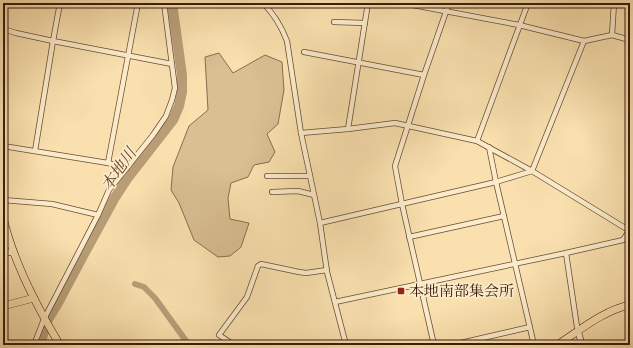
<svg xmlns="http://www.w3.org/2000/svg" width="633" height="348" font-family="Vollkorn,'Noto Serif JP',serif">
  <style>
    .green { fill: #d9bf92; stroke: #8a6d4f }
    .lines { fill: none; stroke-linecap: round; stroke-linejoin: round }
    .canal { stroke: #b89d77; stroke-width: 6 }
    .river { stroke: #b89d77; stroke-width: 10 }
    .minor-casing { stroke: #6a4c34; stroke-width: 6 }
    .tertiary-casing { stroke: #6a4c34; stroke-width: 7 }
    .primary-casing { stroke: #3a1b0c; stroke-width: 8 }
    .trunk-casing { stroke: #3a1b0c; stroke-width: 8 }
    .minor { stroke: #fbebca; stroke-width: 4.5 }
    .tertiary { stroke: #fbebca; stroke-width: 5.5 }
    .primary { stroke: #f9e0ae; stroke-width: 7 }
    .trunk { stroke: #f9e0ae; stroke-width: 7 }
    .poi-dot { fill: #8f2418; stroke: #fbebca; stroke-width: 1.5 }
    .labels { text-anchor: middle; stroke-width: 3.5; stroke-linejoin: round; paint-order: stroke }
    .poi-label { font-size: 15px; fill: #3a1b0c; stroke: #fbebca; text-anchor: start }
    .water-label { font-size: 16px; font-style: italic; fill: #664831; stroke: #fbebca }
  </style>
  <rect width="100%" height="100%" fill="#f9e0ae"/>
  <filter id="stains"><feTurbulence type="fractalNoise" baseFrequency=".005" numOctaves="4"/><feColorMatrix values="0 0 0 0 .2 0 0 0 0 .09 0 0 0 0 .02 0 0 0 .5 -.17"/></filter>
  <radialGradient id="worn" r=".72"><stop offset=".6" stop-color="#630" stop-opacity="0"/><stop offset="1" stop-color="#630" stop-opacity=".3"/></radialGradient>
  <path class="green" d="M219,53L233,73L265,55L282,62L284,90L278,124L267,134L275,152L269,162L254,165L248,177L231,183L228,198L230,219L249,223L241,247L230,256L218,257L194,240L179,203L171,190L173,167L189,126L208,110L205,57Z"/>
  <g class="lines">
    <path class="canal" d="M135,284L144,287L155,298L189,345"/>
    <path class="river" d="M40,345L47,321L58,303L83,256L114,199L127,179L173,120L179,106L182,92V75L172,3"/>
    <g class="minor-casing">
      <g id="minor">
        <path d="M263,3C274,14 282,28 287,41L301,133L320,223L327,272L346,345"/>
        <path d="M402,3L519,25L584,41L612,35L630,40"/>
        <path d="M334,22L365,23"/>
        <path d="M3,29L16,33L53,41L172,64"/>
        <path d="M612,35L614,3"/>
        <path d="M304,52L424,75"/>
        <path d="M348,129L368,3"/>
        <path d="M301,133L348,129L395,123L477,141L532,171L630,231"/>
        <path d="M477,141L528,3"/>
        <path d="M3,146L108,163L127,168"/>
        <path d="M489,147L496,182L534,345"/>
        <path d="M35,151L53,41L60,3"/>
        <path d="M630,162L629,164H630"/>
        <path d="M108,163L138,3"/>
        <path d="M532,171L584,41"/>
        <path d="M267,176H310"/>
        <path d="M272,192L298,191L314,195"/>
        <path d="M3,200L52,204L98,215"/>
        <path d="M320,223L496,182L532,171"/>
        <path d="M409,237L504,216"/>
        <path d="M566,253L577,327L578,331"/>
        <path d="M335,302L566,253L623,240L629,231"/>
        <path d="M34,345L44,319L98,215L109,190L153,135L166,116L172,100L175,88L164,3"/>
        <path d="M234,345L219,335L247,297L258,266L261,264L299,272L306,273L327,270"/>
        <path d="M235,345L237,344L258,345"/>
        <path d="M434,345L402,204L395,166L424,75L449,3"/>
        <path d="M452,345L530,327"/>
      </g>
    </g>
    <g class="tertiary-casing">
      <g id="tertiary">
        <path d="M3,251L14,253"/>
        <path d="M578,331L582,345"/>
      </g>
    </g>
    <g class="primary-casing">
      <g id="primary">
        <path d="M3,306L34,298"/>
        <path d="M557,345C579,331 604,310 630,305"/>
      </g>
    </g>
    <g class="trunk-casing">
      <path id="trunk" d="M3,217C13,261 37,307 60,345"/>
    </g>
    <use href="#minor" class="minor"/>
    <use href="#tertiary" class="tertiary"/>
    <use href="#primary" class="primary"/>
    <use href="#trunk" class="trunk"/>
  </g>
  <rect class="poi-dot" x="397" y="287" width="8" height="8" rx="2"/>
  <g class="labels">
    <g class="poi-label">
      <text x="409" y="296">本地南部集会所</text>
    </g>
    <g class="water-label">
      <text transform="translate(118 169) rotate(-55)" y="6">本地川</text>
    </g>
  </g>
  <rect width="633" height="348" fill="none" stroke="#f9e0ae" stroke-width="16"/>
  <rect x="4" y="4" width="625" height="340" fill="none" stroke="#3a1b0c" stroke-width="2"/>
  <rect x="8" y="8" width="617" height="332" fill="none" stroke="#3a1b0c"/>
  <rect width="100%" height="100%" filter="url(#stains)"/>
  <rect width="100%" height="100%" fill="url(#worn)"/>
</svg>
